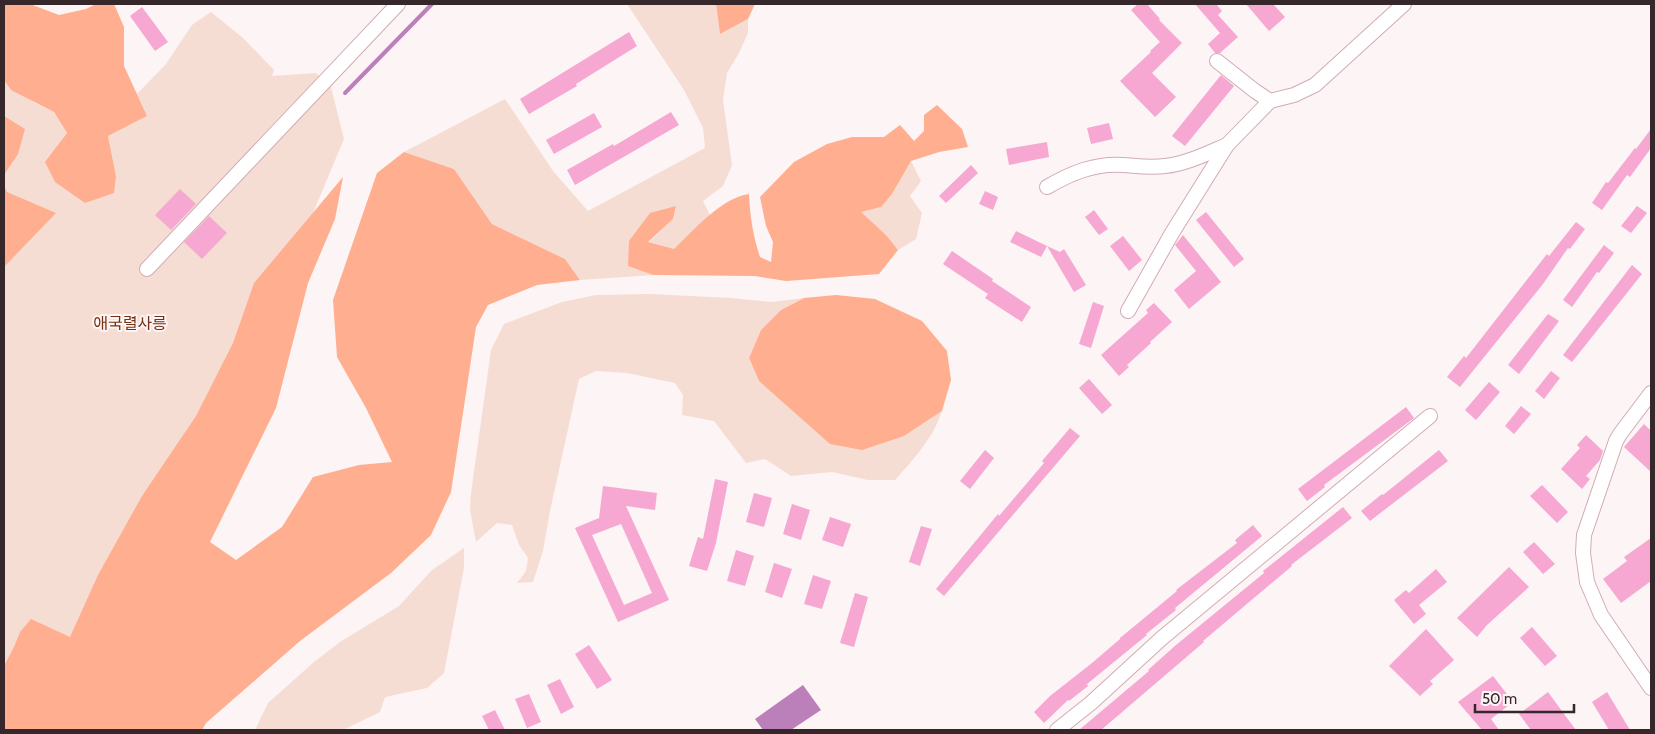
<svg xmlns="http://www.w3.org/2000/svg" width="1655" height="734" font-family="Cabin,'Noto Sans KR',sans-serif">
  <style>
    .green { fill: #f6ddd4 }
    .forest { fill: #ffae8f }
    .water { fill: #bb80b9 }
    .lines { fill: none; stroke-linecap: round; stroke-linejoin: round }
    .stream { stroke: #bb80b9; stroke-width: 4 }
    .building { fill: #f6a8d2; fill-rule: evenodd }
    .minor-casing { stroke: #d1acb4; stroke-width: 16 }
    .minor { stroke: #fff; stroke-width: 14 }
    .labels { text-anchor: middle; stroke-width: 4; stroke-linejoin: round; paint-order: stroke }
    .park-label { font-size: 16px; fill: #773011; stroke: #fcf4f5 }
  </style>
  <rect width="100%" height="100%" fill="#fcf4f5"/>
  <g class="green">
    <path d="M627,4H716L720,34L748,19V33L739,53L727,73L723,100L732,165L723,186L703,201L710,215L674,249L648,243L673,219L676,207L628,266L653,275L580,280L565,259L492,224L454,169L404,152L505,99L553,171L588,211L705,148L703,128L684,90Z"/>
    <path d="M211,12L243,38L274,70L272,76L316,73L331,87L344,139L190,506L4,730V59L33,102L54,112L67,133L63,138L116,176L108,136L147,116L137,94L166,64L192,25Z"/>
    <path d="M911,161L921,181L910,196L922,213L916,239L898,250L887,236L860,212L881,207L892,194Z"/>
    <path d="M650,294L731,298L771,302L804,298L781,310L761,330L749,358L759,381L794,411L904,436L942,411C934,437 913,460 895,480H868L832,472L791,476L765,459L746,463L714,421L682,415L683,395L675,383L627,373L596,371L579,379L550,511L543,551L533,582L517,583L526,571L528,558L519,545L512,525L497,523L476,542L470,510L471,493L491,350L504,324L562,302L596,295Z"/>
    <path d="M464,548V568L444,673L427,688L385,697L380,712L343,730H255L268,703L314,662L340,642L399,606L432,570Z"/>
  </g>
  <g class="forest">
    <path d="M4,4H30L59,15L86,9L96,4H114L124,27V66L147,116L108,136L116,176L114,193L85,203L55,182L45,162L67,133L54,112L11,90L4,80Z"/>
    <path d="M716,4H755L748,19L720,34Z"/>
    <path d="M937,105L962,129L968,147L939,152L911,161L892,194L881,207L861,212L887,236L898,250L879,274L786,281L755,276L653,275L628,266L629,241L650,213L676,206L673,219L648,242L674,249C694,230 721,198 749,194C750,216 753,236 760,257L771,262L773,242L766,226L760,197L794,162L827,144L852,137H884L900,125L914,141L924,131V115Z"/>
    <path d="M4,116L25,129L18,154L4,175Z"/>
    <path d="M404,152L454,169L492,224L565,259L580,280L537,285L488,305L476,327L451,492L431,535L391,573L300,641L206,723L202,730H4V666L14,647L20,632L31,619L70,637L98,575L142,496L196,416L233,343L254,283L343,177L335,219L308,283L276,408L210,542L236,560L282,527L313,477L359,465L392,462L366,408L337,357L333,300L377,173Z"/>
    <path d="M4,186L7,192L56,213L4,267Z"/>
    <path d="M836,295L875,299L922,321L947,351L951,380L942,411L904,436L862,450L830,444L759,381L749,358L761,330L781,310L804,298Z"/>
  </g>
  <path class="water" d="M803,685L821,710L791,730H763L755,719Z"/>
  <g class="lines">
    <path class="stream" d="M345,93L432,4"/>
  </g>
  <g class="building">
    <path d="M1138,4H1147L1160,19L1159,20L1182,43L1152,73L1176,97L1155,117L1120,81L1151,52L1150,51L1160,42L1131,10Z"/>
    <path d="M1195,4H1216L1222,11L1218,15L1238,37L1220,53H1215L1208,44L1220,33Z"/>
    <path d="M1246,4H1273L1285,17L1269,31Z"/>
    <path d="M142,7L168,42L155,51L130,16Z"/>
    <path d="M629,32L637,46L576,84L577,86L529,114L520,99Z"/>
    <path d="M1221,75L1234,86L1185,146L1172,136Z"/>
    <path d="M671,112L679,125L575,185L567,170L613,144L614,146Z"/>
    <path d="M594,113L602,127L554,154L546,140Z"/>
    <path d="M1109,123L1113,139L1091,144L1087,128Z"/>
    <path d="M1651,129V148L1630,177L1627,175L1602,210L1592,203L1606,182L1608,183L1635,148L1636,149Z"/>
    <path d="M1047,142L1049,157L1009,165L1006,149Z"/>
    <path d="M971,165L978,173L946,203L939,196Z"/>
    <path d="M180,189L196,204L171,230L155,215Z"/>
    <path d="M985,191L998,197L993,210L979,204Z"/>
    <path d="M1637,206L1647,213L1631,233L1621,226Z"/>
    <path d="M1094,210L1108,229L1099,235L1085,217Z"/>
    <path d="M1206,212L1244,259L1234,267L1196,220Z"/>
    <path d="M209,216L227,233L202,259L184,242Z"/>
    <path d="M1576,222L1585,229L1570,249L1568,248L1543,284L1460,387L1447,377L1464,356L1466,358L1547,254L1549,256Z"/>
    <path d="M1016,231L1047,246L1041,257L1010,242Z"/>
    <path d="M1183,235L1221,282L1189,309L1174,290L1196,271L1175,245Z"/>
    <path d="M1123,236L1142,260L1129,271L1110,246Z"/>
    <path d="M1604,245L1614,253L1599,273L1597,272L1572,307L1563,300Z"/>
    <path d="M1047,246L1060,252L1064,249L1086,285L1074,292Z"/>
    <path d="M952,251L993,279L992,281L1031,307L1022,322L985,298L988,294L943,264Z"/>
    <path d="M1632,265L1642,274L1572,362L1563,355Z"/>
    <path d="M1093,302L1104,306L1091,348L1079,344Z"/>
    <path d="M1154,303L1172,322L1150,342L1151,343L1127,365L1129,367L1119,376L1101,355L1148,313L1146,310Z"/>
    <path d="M1548,314L1559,321L1519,374L1508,365Z"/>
    <path d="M1551,371L1560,378L1544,399L1535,391Z"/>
    <path d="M1089,379L1112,405L1102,414L1079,388Z"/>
    <path d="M1489,382L1500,392L1476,420L1465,410Z"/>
    <path d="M1521,406L1531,414L1514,434L1505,426Z"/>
    <path d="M1406,407L1414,418L1324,485L1325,487L1307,501L1298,489Z"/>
    <path d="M1644,424L1651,431V472L1624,447Z"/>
    <path d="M1070,428L1080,436L944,596L936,589L998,514L999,516L1044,463L1042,461Z"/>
    <path d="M1586,435L1603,451L1600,460L1586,476L1590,479L1582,489L1561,469L1580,448L1577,445Z"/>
    <path d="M985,450L994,458L970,489L960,481Z"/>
    <path d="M1439,450L1448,461L1370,521L1361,511L1382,494L1383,495Z"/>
    <path d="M715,479L728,482L716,543L707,571L689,566L698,537L703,539Z"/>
    <path d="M1542,485L1568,512L1557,523L1530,496Z"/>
    <path d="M603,486L657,493L655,510L626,506L669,600L618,622L575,528L599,518ZM621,524L652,593L624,605L592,535Z"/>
    <path d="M754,493L772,498L764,527L746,522Z"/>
    <path d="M792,504L810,510L801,540L783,534Z"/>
    <path d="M1343,507L1352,518L1291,565L1292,566L1203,641L1204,642L1114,719L1101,730H1079L1149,671L1148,670L1176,645L1264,573L1263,571Z"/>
    <path d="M830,517L851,524L843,547L822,540Z"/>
    <path d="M1253,525L1262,536L1175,608L1176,610L1146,634L1147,635L1087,684L1088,686L1069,701L1068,700L1044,723L1034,712L1050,696L1092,663L1120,639V638L1177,591L1176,590L1237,543L1235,540Z"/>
    <path d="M921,526L932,529L920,566L909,562Z"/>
    <path d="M1651,538V581L1621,603L1603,579L1627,561L1624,557Z"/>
    <path d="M1534,542L1555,564L1543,574L1523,552Z"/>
    <path d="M736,550L754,556L745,586L727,581Z"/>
    <path d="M774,563L792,569L782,598L765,592Z"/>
    <path d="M1509,567L1529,587L1487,625L1477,637L1457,618Z"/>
    <path d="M1436,569L1447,582L1419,605L1426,614L1414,624L1394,600L1406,590L1409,593Z"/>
    <path d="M813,575L831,581L822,609L804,604Z"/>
    <path d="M855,593L868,597L854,647L840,643Z"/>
    <path d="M1532,627L1557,656L1545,666L1520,638Z"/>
    <path d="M1426,629L1454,660L1430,681L1433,684L1420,696L1389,666Z"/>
    <path d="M589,645L612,680L597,689L575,654Z"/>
    <path d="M1493,676L1513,702L1491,719L1499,730H1482L1458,702Z"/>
    <path d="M560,679L574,707L561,714L547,685Z"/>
    <path d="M1548,692L1567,718L1576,730H1531L1519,714Z"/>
    <path d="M1607,692L1630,730H1609L1592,702Z"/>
    <path d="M529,694L541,722L527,728L515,699Z"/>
    <path d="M495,710L505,730H489L482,716Z"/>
  </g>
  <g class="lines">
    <g class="minor-casing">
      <g id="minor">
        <path d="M1217,61L1255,91L1270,101"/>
        <path d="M1047,187C1071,173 1095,163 1123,165C1138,166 1150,168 1165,166C1186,164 1208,153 1227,145"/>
        <path d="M147,269L398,4"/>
        <path d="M1128,311L1172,233L1227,145L1270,101L1294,95L1315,85L1404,4"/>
        <path d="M1651,393L1620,434L1616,441L1584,535L1583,553L1587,582L1601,615L1651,688"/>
        <path d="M1057,730L1091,703L1162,638L1430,416"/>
      </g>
    </g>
    <use href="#minor" class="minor"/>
  </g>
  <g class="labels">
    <g class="park-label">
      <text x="130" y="329">애국렬사릉</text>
    </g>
  </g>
  <rect width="1655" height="734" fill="none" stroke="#35272a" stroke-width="10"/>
  <path d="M1475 704v8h99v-8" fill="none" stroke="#35272a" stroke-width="2.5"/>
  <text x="1482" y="704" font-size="15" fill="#35272a" stroke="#fcf4f5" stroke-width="4" paint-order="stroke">50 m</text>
</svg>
